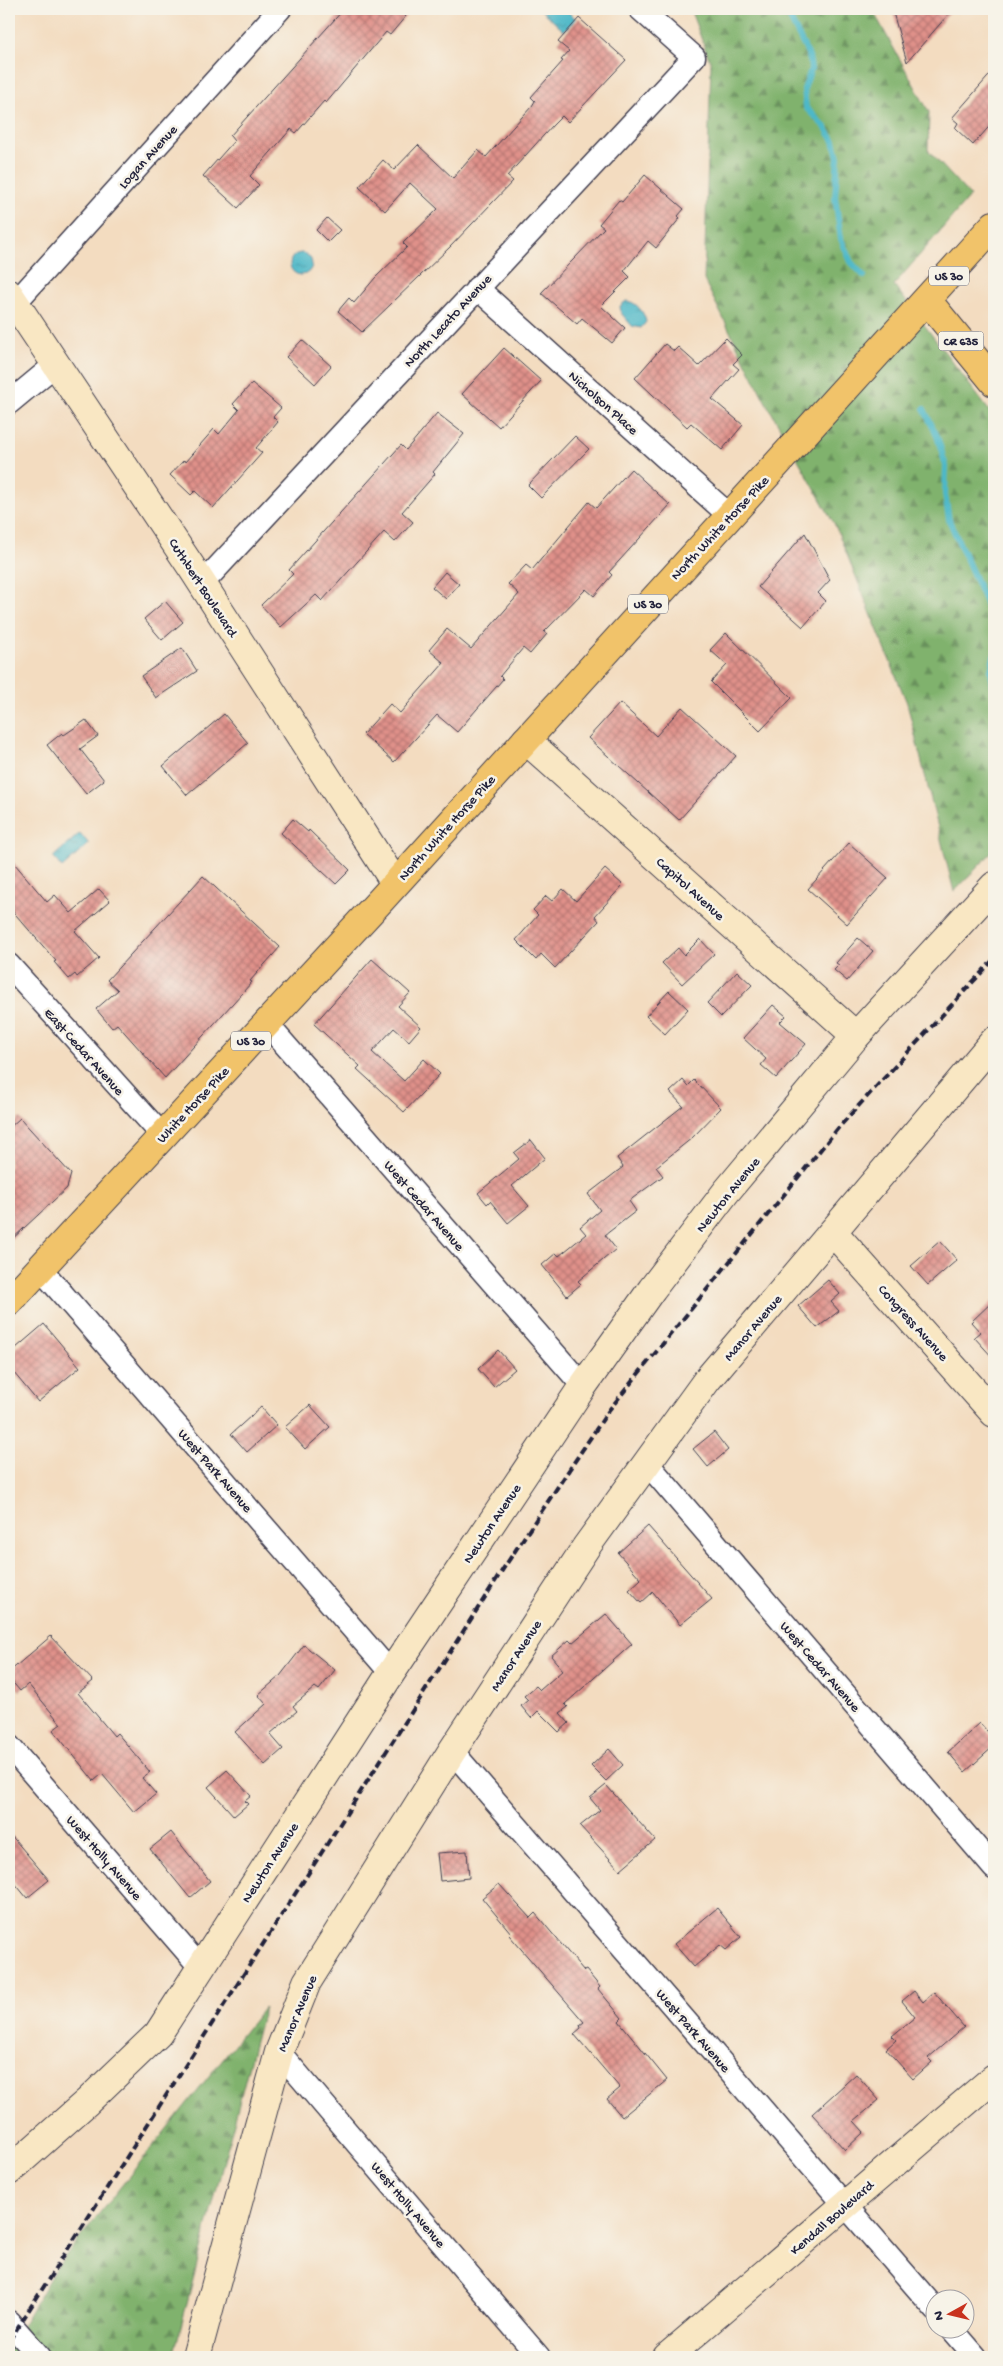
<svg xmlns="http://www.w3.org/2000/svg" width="1003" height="2366" font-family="'Gochi Hand',sans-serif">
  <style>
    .forest { fill: url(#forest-firs); stroke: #516a54 }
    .water { fill: url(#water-ripples); stroke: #386d82 }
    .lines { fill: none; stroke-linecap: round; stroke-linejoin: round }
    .stream { stroke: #4db8c8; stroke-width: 6 }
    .building { fill: url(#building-cross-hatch) }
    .street-casing { stroke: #413e4f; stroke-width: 25 }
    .secondary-casing { stroke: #413e4f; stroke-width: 30 }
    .primary-casing { stroke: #413e4f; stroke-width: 30 }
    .highway-casing { stroke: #413e4f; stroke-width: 30 }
    .street { stroke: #fff; stroke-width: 22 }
    .secondary { stroke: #f9e7c3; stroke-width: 28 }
    .primary { stroke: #f1c36a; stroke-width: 28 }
    .highway { stroke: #f1c36a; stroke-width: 28 }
    .rail { stroke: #22223b; stroke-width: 4; stroke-dasharray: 8 4; stroke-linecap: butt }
    .labels { text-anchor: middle; stroke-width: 5; stroke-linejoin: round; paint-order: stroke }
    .shield { fill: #f7f3e8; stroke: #62616f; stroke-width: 1 }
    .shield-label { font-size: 12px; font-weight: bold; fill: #22223b }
    .street-label { font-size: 14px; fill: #22223b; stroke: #f7f3e8 }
  </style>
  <defs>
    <pattern id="forest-firs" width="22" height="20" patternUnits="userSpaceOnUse" patternTransform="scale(1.25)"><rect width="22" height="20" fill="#80b26d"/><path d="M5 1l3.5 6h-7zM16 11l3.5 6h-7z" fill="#68905b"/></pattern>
    <pattern id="water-ripples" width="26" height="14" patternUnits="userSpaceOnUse" patternTransform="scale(1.25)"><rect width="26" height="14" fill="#4db8c8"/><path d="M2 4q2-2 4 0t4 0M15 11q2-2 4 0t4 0" fill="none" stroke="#4095a4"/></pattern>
    <pattern id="building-cross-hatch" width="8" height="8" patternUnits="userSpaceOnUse" patternTransform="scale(1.25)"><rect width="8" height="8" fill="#e0918a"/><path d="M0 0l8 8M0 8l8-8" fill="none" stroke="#b57672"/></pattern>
  </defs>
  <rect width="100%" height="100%" fill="#f7f3e8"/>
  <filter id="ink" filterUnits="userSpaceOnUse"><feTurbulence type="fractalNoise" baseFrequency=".02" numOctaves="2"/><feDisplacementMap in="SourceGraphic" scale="10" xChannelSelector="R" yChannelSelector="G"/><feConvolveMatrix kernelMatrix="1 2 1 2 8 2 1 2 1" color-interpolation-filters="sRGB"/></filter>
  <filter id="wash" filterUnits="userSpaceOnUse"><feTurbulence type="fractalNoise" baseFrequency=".0096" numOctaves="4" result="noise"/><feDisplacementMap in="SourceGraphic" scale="20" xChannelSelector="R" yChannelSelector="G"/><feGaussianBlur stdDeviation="1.12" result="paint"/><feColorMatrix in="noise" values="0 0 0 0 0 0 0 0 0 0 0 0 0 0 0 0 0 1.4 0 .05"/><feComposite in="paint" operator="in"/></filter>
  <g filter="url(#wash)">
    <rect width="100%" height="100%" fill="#f3dcc0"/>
    <g class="forest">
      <path d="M690,9H872L929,112L928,150L970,196L894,285L994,417V850L954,892L907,703L835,525L764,399L704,280L711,64Z"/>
      <path d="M264,2007L173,2357H9V2348L55,2269Z"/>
    </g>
    <g class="water">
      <path d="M542,9H565L576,19L564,31L541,10Z"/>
      <circle cx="301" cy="264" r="11"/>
      <path d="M626,301C636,301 645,313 646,322L641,328L632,326L621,313L620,306Z"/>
      <path d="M80,833L89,844L62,868L53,857Z"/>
    </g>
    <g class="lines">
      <g class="stream">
        <path d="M785,9L809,56L811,69L804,89L806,108L825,127L834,141L838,157L835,197L841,239L851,262L864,276"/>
        <path d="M924,409L937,436L946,466L945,494L949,520L994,621"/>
        <path d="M994,657L991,671L994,689"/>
      </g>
    </g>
    <g id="blocks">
      <g class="building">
        <path d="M344,9H398L406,16L390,35L386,32L326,103L324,101L296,133L291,129L250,176L259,185L238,208L203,176L234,141L230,136Z"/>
        <path d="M892,9H953L907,62Z"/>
        <path d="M579,18L626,60L568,122L562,116L553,125L507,176L513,181L450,247L362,332L338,311L349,298L354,303L375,278L407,247L403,243L438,209L410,183L385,211L359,187L383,160L394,170L418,145L453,178L478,150L486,157L532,106L535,101L531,97L563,61L561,60L569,51L558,42Z"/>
        <path d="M994,70V121L973,145L955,128L958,123L952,118Z"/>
        <path d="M645,175L684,209L678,216L680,218L656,248L648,241L624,271L630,277L601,306L625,328L612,343L582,318L577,324L541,293L604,228L599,224L619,200L622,202Z"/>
        <path d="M327,218L340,230L328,242L316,230Z"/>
        <path d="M726,338L742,355L733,364L739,369L712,399L743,425L722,450L691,423L687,427L635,378L665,344L674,351L678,347L699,366Z"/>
        <path d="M302,340L331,366L315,384L286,357Z"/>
        <path d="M504,348L541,381L499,427L462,394Z"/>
        <path d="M252,383L281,408L273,417L278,422L256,448L262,453L213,508L195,491L191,495L170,475L184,460L185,462L214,429L219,434L239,410L233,404Z"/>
        <path d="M437,413L464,434L433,472L435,474L402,512L413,522L395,542L384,532L322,601L316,595L281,627L261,605L293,574L289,570L401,445L406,450Z"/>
        <path d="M575,436L589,449L541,498L528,485Z"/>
        <path d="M631,469L670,505L609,572L612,575L594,596L586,589L544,632L547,634L530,654L523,648L500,676L503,679L457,732L437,715L394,762L363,734L390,704L400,713L444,663L429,650L447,629L471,649L519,594L508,584L526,565L532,570L589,502L596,508Z"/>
        <path d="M805,533L830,580L818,593L826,601L803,627L758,587Z"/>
        <path d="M445,572L459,584L446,599L432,587Z"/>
        <path d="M165,601L183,622L162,640L144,619Z"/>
        <path d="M726,633L792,698L760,731L711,682L727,665L710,650Z"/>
        <path d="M182,648L197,671L156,698L141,676Z"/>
        <path d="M620,703L656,736L682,707L736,756L679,820L588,738Z"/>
        <path d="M224,714L248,743L187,795L163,766Z"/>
        <path d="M86,720L98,736L80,749L104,780L86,794L47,745L62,733L64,735Z"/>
        <path d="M293,819L308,832L309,830L350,870L336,884L281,833Z"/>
        <path d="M849,843L888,878L847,924L808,889Z"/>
        <path d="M9,857L47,902L55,895L71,913L99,889L110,901L75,931L99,958L77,977L75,974L69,979L54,962L56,961L9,907Z"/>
        <path d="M605,869L623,885L595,916L599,921L555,968L541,954L536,960L516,940L538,915L533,910L546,896L552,901L563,889L576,901Z"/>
        <path d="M203,876L280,947L250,981L252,982L165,1078L117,1024L112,1028L96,1009L118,990L107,980Z"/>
        <path d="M858,938L873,951L847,981L834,970L839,965L836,963Z"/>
        <path d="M700,939L714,954L682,984L662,963L678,948L684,955Z"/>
        <path d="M372,959L410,993L398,1006L421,1027L409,1041L394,1028L372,1052L404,1081L424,1059L440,1074L404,1112L357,1069L360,1066L314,1024Z"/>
        <path d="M737,971L752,985L721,1017L707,1003Z"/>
        <path d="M669,991L688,1009L665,1034L646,1016Z"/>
        <path d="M773,1005L786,1016L780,1022L806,1044L776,1078L761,1065L766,1059L743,1038Z"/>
        <path d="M683,1080L688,1086L694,1080L721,1108L692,1138L656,1167L663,1176L629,1201L636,1211L605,1235L616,1249L578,1281L581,1284L567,1296L542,1265L556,1253L559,1256L586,1234L580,1227L600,1210L588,1194L623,1167L617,1158L683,1106L670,1092Z"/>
        <path d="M20,1118L71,1174L67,1188L9,1242V1128Z"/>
        <path d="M531,1140L545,1158L512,1186L529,1206L508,1223L490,1201L487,1204L478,1193L519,1159L514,1153Z"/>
        <path d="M940,1241L957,1260L928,1285L911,1266Z"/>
        <path d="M828,1280L840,1294L831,1302L839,1311L817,1328L798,1306Z"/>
        <path d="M994,1300V1359L974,1337L980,1332L971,1322Z"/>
        <path d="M44,1324L80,1367L38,1402L9,1367V1354Z"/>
        <path d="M498,1350L515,1369L494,1387L478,1369Z"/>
        <path d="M310,1405L330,1427L305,1449L285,1427Z"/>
        <path d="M261,1407L277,1425L247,1452L231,1434Z"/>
        <path d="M714,1432L728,1450L708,1467L693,1449Z"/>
        <path d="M648,1526L712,1599L680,1625L653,1592L641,1603L629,1590L641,1579L618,1553Z"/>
        <path d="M606,1614L632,1644L565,1704L568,1707L560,1713L569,1723L559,1732L538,1711L531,1718L521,1706L528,1700L524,1696L536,1686L540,1690L563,1670L551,1656L569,1640L572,1643Z"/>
        <path d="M51,1636L93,1681L78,1693L114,1736L117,1733L150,1772L142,1778L156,1794L134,1812L102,1774L94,1781L53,1730L61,1724L28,1684L20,1691L9,1678V1672Z"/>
        <path d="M304,1645L335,1670L319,1690L315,1687L293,1706L297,1711L270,1734L283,1749L265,1765L235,1732L266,1704L258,1695L280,1676Z"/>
        <path d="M980,1723L994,1739V1746L965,1772L948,1752Z"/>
        <path d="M609,1749L623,1765L606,1781L591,1766Z"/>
        <path d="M227,1770L251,1796L245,1801L248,1804L234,1816L208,1787Z"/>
        <path d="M606,1785L655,1840L620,1870L580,1826L600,1810L590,1798Z"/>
        <path d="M171,1832L210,1881L190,1898L150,1849Z"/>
        <path d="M9,1833L49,1880L27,1898L9,1876Z"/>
        <path d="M467,1851L469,1878L440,1881L437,1853Z"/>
        <path d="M499,1884L530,1918L535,1913L584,1971L586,1970L600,1987L598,1989L622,2018L619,2021L667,2080L622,2117L607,2099L620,2088L574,2034L581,2028L580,2025L584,2022L509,1935L511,1933L482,1898Z"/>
        <path d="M717,1908L741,1937L726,1950L720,1945L694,1967L674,1944Z"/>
        <path d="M914,1991L923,2002L934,1992L964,2027L928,2058L932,2062L913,2079L886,2049L896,2040L892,2036L915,2017L902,2001Z"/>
        <path d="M856,2074L879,2100L854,2121L864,2132L845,2150L812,2114Z"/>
      </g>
    </g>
  </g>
  <g filter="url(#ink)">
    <use href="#blocks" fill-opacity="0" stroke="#413e4f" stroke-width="1"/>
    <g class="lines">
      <g class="street-casing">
        <g id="street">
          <path d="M477,288L730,516"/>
          <path d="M15,303L280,9"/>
          <path d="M9,403L56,364"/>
          <path d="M202,584L694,57L640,9"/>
          <path d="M9,965L163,1136"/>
          <path d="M267,1024L583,1386"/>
          <path d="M40,1268L391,1673"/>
          <path d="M647,1463L994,1868"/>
          <path d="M9,1746L201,1968"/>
          <path d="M452,1751L936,2310"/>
          <path d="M279,2052L539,2357"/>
          <path d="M9,2322L40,2357"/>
          <path d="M951,2328L976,2357"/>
        </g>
      </g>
      <g class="secondary-casing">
        <g id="secondary">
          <path d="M9,294L192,568L395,883"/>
          <path d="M526,740L856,1036"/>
          <path d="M833,1232L994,1413"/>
          <path d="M9,2171L87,2102L158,2034L391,1673L583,1386L652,1289L726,1192L856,1036L994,886"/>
          <path d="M196,2357L279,2052L307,1982L452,1751L586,1547L707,1380L994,1041"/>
          <path d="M667,2357L994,2078"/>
        </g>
      </g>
      <g class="primary-casing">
        <path id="primary" d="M927,300L994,382"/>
      </g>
      <g class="highway-casing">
        <path id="highway" d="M9,1302L380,901L994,225"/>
      </g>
      <use href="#street" class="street"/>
      <use href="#secondary" class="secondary"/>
      <use href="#primary" class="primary"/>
      <use href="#highway" class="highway"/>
      <path class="rail" d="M9,2341L505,1566L609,1410L839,1127L994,959"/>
    </g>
  </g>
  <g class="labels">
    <g class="shield">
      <rect x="929" y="266.5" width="40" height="19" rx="4"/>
      <rect x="938.5" y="331.5" width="45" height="19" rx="4"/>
      <rect x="628" y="594.5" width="40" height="19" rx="4"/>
      <rect x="231" y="1031.5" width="40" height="19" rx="4"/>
    </g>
    <g class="shield-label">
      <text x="949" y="280">US 30</text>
      <text x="961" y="345">CR 635</text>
      <text x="648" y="608">US 30</text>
      <text x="251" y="1045">US 30</text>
    </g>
    <g class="street-label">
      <text transform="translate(147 156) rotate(-48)" y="5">Logan Avenue</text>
      <text transform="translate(447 320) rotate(-47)" y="5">North Lecato Avenue</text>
      <text transform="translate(604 402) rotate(42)" y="5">Nicholson Place</text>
      <text transform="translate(719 527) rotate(-47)" y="5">North White Horse Pike</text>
      <text transform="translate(204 587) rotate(57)" y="5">Cuthbert Boulevard</text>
      <text transform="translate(446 827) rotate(-48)" y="5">North White Horse Pike</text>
      <text transform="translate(691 888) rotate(42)" y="5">Capitol Avenue</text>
      <text transform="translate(85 1051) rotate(48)" y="5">East Cedar Avenue</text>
      <text transform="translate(192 1104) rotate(-47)" y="5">White Horse Pike</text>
      <text transform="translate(727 1194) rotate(-51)" y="5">Newton Avenue</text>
      <text transform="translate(425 1205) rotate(49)" y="5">West Cedar Avenue</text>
      <text transform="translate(914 1322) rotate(48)" y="5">Congress Avenue</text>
      <text transform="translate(752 1327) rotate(-50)" y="5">Manor Avenue</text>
      <text transform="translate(216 1470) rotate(49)" y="5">West Park Avenue</text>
      <text transform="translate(491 1523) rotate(-56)" y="5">Newton Avenue</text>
      <text transform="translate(515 1655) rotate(-57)" y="5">Manor Avenue</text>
      <text transform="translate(821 1666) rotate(49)" y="5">West Cedar Avenue</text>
      <text transform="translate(105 1857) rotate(49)" y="5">West Holly Avenue</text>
      <text transform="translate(269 1862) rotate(-57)" y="5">Newton Avenue</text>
      <text transform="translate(296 2013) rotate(-67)" y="5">Manor Avenue</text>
      <text transform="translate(694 2030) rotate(49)" y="5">West Park Avenue</text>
      <text transform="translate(409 2204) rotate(50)" y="5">West Holly Avenue</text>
      <text transform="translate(831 2217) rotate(-41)" y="5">Kendall Boulevard</text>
    </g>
  </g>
  <rect width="1003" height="2366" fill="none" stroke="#f7f3e8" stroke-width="30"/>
  <g transform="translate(950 2314) rotate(262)"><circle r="24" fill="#f7f3e8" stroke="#a29fa3"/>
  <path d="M0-4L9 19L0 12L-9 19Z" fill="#c8321e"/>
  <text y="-8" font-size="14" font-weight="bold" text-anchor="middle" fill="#22223b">N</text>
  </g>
</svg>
